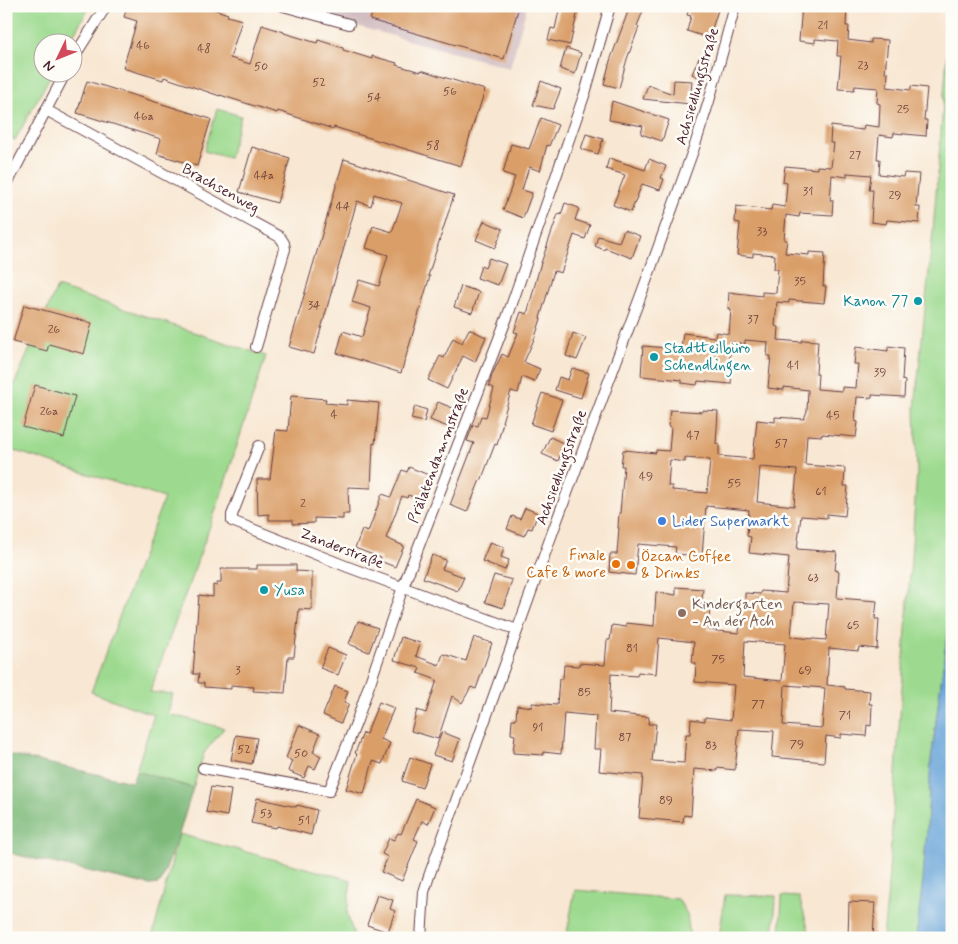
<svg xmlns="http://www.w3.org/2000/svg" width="958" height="944" font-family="Mynerve,sans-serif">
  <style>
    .industrial { fill: #d2bec2 }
    .green { fill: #9dda8f; stroke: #747c5d }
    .forest { fill: #7eba7a; stroke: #646c52 }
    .water { fill: #68a4d9; stroke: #596282 }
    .building { fill: #da9e68; fill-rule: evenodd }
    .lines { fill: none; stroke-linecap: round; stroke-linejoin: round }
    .street-casing { stroke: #643d44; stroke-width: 12 }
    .street { stroke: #fff; stroke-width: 10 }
    .culture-dot { fill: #0f9aa8; stroke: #fdfcf7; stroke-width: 2 }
    .shop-dot { fill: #3f7fe0; stroke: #fdfcf7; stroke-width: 2 }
    .food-dot { fill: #e8710a; stroke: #fdfcf7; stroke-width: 2 }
    .education-dot { fill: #8d6e63; stroke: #fdfcf7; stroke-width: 2 }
    .labels { text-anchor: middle; stroke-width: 5; stroke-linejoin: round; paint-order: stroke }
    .number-label { font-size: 12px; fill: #6e3f3a }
    .street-label { font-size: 15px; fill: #4a1f2b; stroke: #fdfcf7 }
    .culture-label { font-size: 15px; fill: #0d838f; stroke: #fdfcf7; text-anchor: start }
    .shop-label { font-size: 15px; fill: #366cbe; stroke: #fdfcf7; text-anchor: start }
    .food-label { font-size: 15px; fill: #c56008; stroke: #fdfcf7; text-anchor: end }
    .education-label { font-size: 15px; fill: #785e54; stroke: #fdfcf7; text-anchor: start }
  </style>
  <rect width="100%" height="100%" fill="#fdfcf7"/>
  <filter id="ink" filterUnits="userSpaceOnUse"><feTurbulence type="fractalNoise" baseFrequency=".02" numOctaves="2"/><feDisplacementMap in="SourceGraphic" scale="10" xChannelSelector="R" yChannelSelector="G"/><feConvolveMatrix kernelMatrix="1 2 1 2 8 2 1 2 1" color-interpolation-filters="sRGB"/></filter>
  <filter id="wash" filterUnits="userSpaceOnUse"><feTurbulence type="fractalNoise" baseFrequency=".0096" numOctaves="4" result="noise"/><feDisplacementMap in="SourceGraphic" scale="20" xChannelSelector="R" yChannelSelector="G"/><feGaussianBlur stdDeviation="1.12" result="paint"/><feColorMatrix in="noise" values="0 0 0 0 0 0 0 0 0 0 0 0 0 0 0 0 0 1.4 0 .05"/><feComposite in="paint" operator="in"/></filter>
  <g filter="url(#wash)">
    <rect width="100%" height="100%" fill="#f8e7d2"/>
    <path class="industrial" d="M283,6H527L510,68Z"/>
    <g class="green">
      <path d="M6,6H90L69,42H42V72L52,73L15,140L6,136Z"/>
      <path d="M951,6L952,596L931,761L927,828L923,880L916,938H883L887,900L917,473L915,408L933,231Z"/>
      <path d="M217,109L241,116L229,158L204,151Z"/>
      <path d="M57,287L266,356L219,501L150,692L173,694L168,714L224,728L204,753L193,788L136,771L154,715L91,692L164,498L6,448V403Z"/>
      <path d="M179,834L351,880L347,914L355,938H152Z"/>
      <path d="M575,890L678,899L687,914L690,937L566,938Z"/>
      <path d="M725,895L776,896L773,938H719Z"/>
      <path d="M782,896L799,897L811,938H780Z"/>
    </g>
    <path class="forest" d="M6,754L132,782L136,771L193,788L179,834L161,882L158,884L150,885L17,855L6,851Z"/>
    <path class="water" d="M952,596V938H916L923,880L927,828L931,761Z"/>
    <g id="blocks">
      <g class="building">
        <path d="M127,6H204L228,14L227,16L242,20L230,58L250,64L262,25L284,32V33L317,43L318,40L343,48V50L372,59V56L397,63L396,65L421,72V70L485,90L478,112H477L461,166L334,127L333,129L278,111L277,113L220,95V96L164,77L163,80L123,68L137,21L124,17Z"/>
        <path d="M374,6H519L504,59L370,20Z"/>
        <path d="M560,6H579L570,45L548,40L551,28L555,29Z"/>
        <path d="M630,6H645L637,26L639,27L627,59L619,88L604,84L610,61Z"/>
        <path d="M690,6H705L718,10L709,38L687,31L691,16L687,15Z"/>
        <path d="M802,6H847L846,26H849L848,40L871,43V39L888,40L885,73H888L887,87L911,90V86L927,88L924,120H927L926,136L894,133L893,137L879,135L877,159H880L879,174L903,177L904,173L919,174L916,207H920L919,223L887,220L886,224L871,222L873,190H869L871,175L847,173V177L832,175L830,200H833L832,215L800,213L799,217L786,215L784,240H787L785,253L809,255V252L825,253L823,286H826L824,303L789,300V303L777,302L775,326L779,327L778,340L802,342V340L818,341L816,374H818L817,389L842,391V387L856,388L858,364H854L856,347L888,351V346L904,348L902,380L905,381L904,397L872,395V398L857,397L855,421L858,422L856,437L822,434V436L807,435L805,465L845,468L844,486H848L845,516L827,514V518L801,516L797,549L837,552L835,570L839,571L837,598L877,601L875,619H879L877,649L859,647L858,651L829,648L827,685L845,687V689L870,691L869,704H872L871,726L867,725L866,736L841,734V738L826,736L824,762L772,757L774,731L739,729L735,770L717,768V771L694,769L691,816L684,815L683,822L639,818L643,775L599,771L601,749H594L596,716L564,713L561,754L543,752V755L513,753L515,735L511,734L512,719H516L517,705L532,707V703L557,705L559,679H563L564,665L579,666V663L605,665L607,640H610L612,625L626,627V623L654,626L656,592L676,595V587L703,589L701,607L710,608L708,630L739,633L741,607H745V593L760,594L761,591L786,593L789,557L749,553L751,537L747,536L749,510L706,506L702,556L675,554L676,547L638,544L635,575L609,572L610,554H617L619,528H618L619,513H620L624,466H621L623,450L656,453V450L669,451L671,427L668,426L670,410L703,412V410L718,411L716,444H719V456L753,459L757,420L775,422V417L804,419L807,411L808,390L784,387V390L768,388L771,356H767L768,342L745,340V344L731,342L729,367L732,368L731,384L698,381L697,385L682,383V380L641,376L643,346L681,349L683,333L715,337L716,332L729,334L731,310L728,309L729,292L762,296V292L776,293L778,269H774L775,255L753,253V257L737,255L740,223L735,222L736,206L771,210L772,205L785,207L787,183L783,182L785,166L817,169V166L831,167L834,143H830L831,126L863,130L864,125L879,127L880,104L877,103L878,88L855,86L854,90L838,89L841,56H837L838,41L815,39V43L799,41ZM685,458L710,460L707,493L672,490V486H668L670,460L685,462ZM760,467L797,470L794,506L757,502ZM794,602L829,604L826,640L791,637ZM659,638L694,642L692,663H696L695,682L734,685L731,720L705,717V721L691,719L690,734H686L684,763L652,761L656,724H648L649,717L609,713L611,674L637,676L638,672L656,674ZM745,641L785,644L782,681L743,677ZM785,685L825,688L822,728L783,725Z"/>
        <path d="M566,48L581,53L575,74L560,69Z"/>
        <path d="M700,56L710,61L702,79L692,74Z"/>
        <path d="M674,80L692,81L690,104L643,99L648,85L673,94Z"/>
        <path d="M87,81L211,119L197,166L157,154L161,139L77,113Z"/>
        <path d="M541,81L561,89L553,109L533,105Z"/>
        <path d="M612,101L669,120L662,141L641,134L643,126L609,120Z"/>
        <path d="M541,118L558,125L549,146L547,145L540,171L529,167L522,190L532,193L523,218L503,210L515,177L503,173L511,144L529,149Z"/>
        <path d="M586,134L603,139L598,154L581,149Z"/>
        <path d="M252,147L290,158L277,203L239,192Z"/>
        <path d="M609,158L645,170L649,159L666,166L661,178L664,179L660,190L642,184L631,212L613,205L625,175L606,169Z"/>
        <path d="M344,159L454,195L428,276H430L401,373L337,353L343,331L362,337L371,308L352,302L359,280L379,286L388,255L366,248L373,226L392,232L402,203L374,194L371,206L357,201L314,354L289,347Z"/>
        <path d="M565,203L579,208L575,220L590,225L585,239L574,235L561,273L554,271L540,318L541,319L535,337L524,362L540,369L534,382L522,377L518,393L511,391L502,422H503L497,445L495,444L481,481L480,480L467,512L450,505L474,443L467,441L473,425L478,426L481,416L486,417L494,388L489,386L492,375L502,354L508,357L518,333L514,332L521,312L527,314L540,266L558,214L561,215Z"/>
        <path d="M484,221L503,229L495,248L476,240Z"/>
        <path d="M624,230L640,236L632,258L605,248L604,250L595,246L598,236L619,242Z"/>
        <path d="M489,258L506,264L498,285L477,278L481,266L485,268Z"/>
        <path d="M461,286L479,292L472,313L454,307Z"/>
        <path d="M24,305L92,323L84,354L49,344L47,351L13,342Z"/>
        <path d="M469,329L486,337L475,362L463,356L447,389L428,380L440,356L444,358L453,338L462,343Z"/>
        <path d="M573,333L586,338L577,360L566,356Z"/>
        <path d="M572,368L589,373L581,398L555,390L559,377L568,380Z"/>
        <path d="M35,385L75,396L64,438L23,427Z"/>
        <path d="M542,393L562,400L551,431L531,424Z"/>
        <path d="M291,396L326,399L325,403L347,405V400L379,403L375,444L373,443L371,488L348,487L349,514H343V519L314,518V523L293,524V520H269V514L258,515L257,479H270L276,430L288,431Z"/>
        <path d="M438,402L455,409L448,427L430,420Z"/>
        <path d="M415,406L427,410L424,422L411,419Z"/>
        <path d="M550,437L565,444L558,461L542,454Z"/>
        <path d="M409,467L431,476L421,500L408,495L407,498L402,496L386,538L404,546L395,567L380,561L381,558L355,548L362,530L368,532L382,494L391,497L402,470L407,472Z"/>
        <path d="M525,508L538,513L532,529L528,528L524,536L507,529L512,516L520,519Z"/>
        <path d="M490,542L504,547L501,557L509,560L505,570L482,561Z"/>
        <path d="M432,555L446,560L442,569L464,577L458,591L423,578Z"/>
        <path d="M257,565H296V571L312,572V610L299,609L294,657H288L285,693L253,691L254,687L231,685V689L204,687V683H198L199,674H193L199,595L213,597V585L217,586V583H221V569H257Z"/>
        <path d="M494,575L512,580L503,608L485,602Z"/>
        <path d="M358,621L378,628L369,652L349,644Z"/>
        <path d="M401,637L420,643L416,656L439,665L443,654L466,661L474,637L492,643L476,689L471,687L462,703L452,696L438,739L411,731L417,710L426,713L437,680L418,673L420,668L394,660Z"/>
        <path d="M328,648L346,655L338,675L320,668Z"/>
        <path d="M335,686L348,691L344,702L349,704L341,723L323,715Z"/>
        <path d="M379,702L394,708L381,739L390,743L382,764L373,761L364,794L346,789L357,754L355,753L363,733L366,734Z"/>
        <path d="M299,725L320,734L313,752L321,756L315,769L309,766L304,778L288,771L292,761L286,758Z"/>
        <path d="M442,732L460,739L452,761L433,755Z"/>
        <path d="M236,735L257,738L252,764L231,760Z"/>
        <path d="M410,757L430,764L422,788L402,781Z"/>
        <path d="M211,787L231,790L227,816L206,812Z"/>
        <path d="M257,798L296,807L297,805L317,810L311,835L277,826L276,828L251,823Z"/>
        <path d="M416,799L435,807L428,824L422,821L414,839L418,841L402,881L381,872L388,857L382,854L389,838L394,840L398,833L401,834Z"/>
        <path d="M377,895L393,900L390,909L395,911L388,932L367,925Z"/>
        <path d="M849,902L875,903L873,938H848Z"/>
      </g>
    </g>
  </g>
  <g filter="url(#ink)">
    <use href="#blocks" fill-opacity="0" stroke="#643d44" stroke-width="1"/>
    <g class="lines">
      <g class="street-casing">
        <g id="street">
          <path d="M283,6L349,24"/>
          <path d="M72,60L106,6"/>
          <path d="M46,110L280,237L284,243L285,249L256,347"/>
          <path d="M6,186L66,72"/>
          <path d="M259,446L232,515V521L348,567L517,630"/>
          <path d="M203,768L329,791L356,723L403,587L508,315L586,90L610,6"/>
          <path d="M421,938L424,892L429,876L553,531L648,276L695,145L709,101L735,6"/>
        </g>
      </g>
      <use href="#street" class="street"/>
    </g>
  </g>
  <g class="culture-dot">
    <circle cx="918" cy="301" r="5"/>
    <circle cx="654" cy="357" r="5"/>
    <circle cx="264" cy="590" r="5"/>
  </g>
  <circle class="shop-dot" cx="662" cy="521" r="5"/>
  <g class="food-dot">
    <circle cx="616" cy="564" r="5"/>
    <circle cx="631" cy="565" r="5"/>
  </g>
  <circle class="education-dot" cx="682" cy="613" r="5"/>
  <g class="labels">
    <g class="number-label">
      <text x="823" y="29">21</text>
      <text x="143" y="49">46</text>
      <text x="204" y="52">48</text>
      <text x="863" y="69">23</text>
      <text x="261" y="70">50</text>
      <text x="319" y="86">52</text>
      <text x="450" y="95">56</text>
      <text x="374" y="101">54</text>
      <text x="903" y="113">25</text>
      <text x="144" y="120">46a</text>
      <text x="433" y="149">58</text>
      <text x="855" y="159">27</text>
      <text x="264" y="179">44a</text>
      <text x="808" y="195">31</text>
      <text x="895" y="199">29</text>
      <text x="343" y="210">44</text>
      <text x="762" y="235">33</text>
      <text x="800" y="285">35</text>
      <text x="314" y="309">34</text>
      <text x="753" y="323">37</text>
      <text x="54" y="333">26</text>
      <text x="793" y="369">41</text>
      <text x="880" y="376">39</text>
      <text x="49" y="415">26a</text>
      <text x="334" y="418">4</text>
      <text x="833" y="419">45</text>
      <text x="693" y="439">47</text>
      <text x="781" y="447">57</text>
      <text x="646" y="480">49</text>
      <text x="734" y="487">55</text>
      <text x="821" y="495">61</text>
      <text x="303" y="507">2</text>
      <text x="813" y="581">63</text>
      <text x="853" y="629">65</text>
      <text x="632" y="652">81</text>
      <text x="718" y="663">75</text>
      <text x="238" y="674">3</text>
      <text x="805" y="674">69</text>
      <text x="584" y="696">85</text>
      <text x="758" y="708">77</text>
      <text x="845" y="719">71</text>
      <text x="538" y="731">91</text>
      <text x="625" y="741">87</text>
      <text x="797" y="748">79</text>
      <text x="711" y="749">83</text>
      <text x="244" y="753">52</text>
      <text x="301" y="757">50</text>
      <text x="666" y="804">89</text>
      <text x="266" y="817">53</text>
      <text x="304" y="824">51</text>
    </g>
    <g class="street-label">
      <text transform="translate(697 86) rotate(-74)" y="5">Achsiedlungsstraße</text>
      <text transform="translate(221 188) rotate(29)" y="5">Brachsenweg</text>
      <text transform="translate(438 455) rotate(-69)" y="5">Prälatendammstraße</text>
      <text transform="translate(561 467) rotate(-70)" y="5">Achsiedlungsstraße</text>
      <text transform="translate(342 548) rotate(21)" y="5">Zanderstraße</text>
    </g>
    <g class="culture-label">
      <text x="908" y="306" text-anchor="end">Kanon 77</text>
      <text x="664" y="353">Stadtteilbüro<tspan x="664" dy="17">Schendlingen</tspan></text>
      <text x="274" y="595">Yusa</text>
    </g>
    <g class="shop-label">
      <text x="672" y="526">Lider Supermarkt</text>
    </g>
    <g class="food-label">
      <text x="606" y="560">Finale<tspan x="606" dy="17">Cafe &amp; more</tspan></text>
      <text x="641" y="561" text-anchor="start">Özcan Coffee<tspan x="641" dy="17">&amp; Drinks</tspan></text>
    </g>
    <g class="education-label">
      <text x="692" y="609">Kindergarten<tspan x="692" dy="17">- An der Ach</tspan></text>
    </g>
  </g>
  <rect width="958" height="944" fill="none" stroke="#fdfcf7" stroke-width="25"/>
  <g transform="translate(58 58) rotate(227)"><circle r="24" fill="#fdfcf7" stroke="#b5a4a5"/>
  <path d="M0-4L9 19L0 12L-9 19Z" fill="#d1495b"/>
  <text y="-8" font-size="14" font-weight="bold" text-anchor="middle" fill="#4a1f2b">N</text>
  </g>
</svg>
